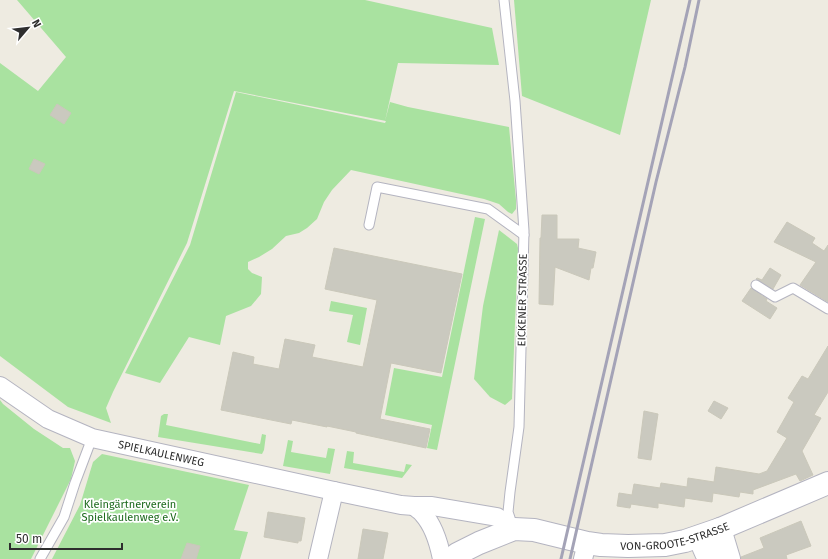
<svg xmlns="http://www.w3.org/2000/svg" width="828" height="559" font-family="'Fira Sans',sans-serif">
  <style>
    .green { fill: #a9e2a0 }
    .building { fill: #cac9bf; stroke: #cac8ba }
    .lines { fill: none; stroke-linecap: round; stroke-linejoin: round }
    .lane-casing { stroke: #b4b4c0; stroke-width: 11 }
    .street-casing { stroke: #b4b4c0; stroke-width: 20 }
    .secondary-casing { stroke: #b4b4c0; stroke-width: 24 }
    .lane { stroke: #fff; stroke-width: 9 }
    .street { stroke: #fff; stroke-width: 18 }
    .secondary { stroke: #fff; stroke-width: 22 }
    .rail { stroke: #a4a3b7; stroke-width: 3 }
    .labels { text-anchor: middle; stroke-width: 3.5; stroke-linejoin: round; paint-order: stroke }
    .street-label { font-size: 11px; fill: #2e2e2e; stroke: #fff }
    .park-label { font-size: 11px; fill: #1e6b1e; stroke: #fff }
  </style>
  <rect width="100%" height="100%" fill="#eeebe1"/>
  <g class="green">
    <path d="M17,0H365L492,28L499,65L398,63L385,121L390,102L408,107L509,127L516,200V209L512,214L508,212L499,204L484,199L351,170L332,190L324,202L317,219L307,228L299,233L286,236L272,249L259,257L248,262V269L252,273L262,277L261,294L251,306L226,316L220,345L189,337L160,383L125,373L190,245L236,92L385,123L386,121L234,91L187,243L113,392L106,408L111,423L68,407L0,356V63L38,91L66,57Z"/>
    <path d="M514,0H651L620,135L522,96Z"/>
    <path d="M475,217L485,219L437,450L427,448L432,425L385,415L394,368L442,377Z"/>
    <path d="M499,230L517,244L518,248L512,399L505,405L490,397L474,379L483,306Z"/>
    <path d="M331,301L367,308L360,345L347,342L353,315L329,311Z"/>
    <path d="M0,400L3,404L34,429L63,448H70L75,461L71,479L31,559H0Z"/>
    <path d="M164,414H168L166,425L260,444L262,434L266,435L264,450L262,454L158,437L161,416Z"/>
    <path d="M288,440L293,441L291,452L326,458L328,448L335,449L330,474L283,466Z"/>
    <path d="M347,451L354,452L353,463L404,472L406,464L412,465L402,478L344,468Z"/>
    <path d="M102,454L249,485L234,530L248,532L240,559H52L80,505L93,462Z"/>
  </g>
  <g class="building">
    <path d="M57,104L71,113L64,124L50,115Z"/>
    <path d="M34,159L45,164L39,174L29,169Z"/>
    <path d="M542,215H557V239H579L578,248L596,252L593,268H591L589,280L555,267L553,305L539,304L540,238H541Z"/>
    <path d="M787,222L815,238L812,243L824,251L828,245V302L800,285L816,262L774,242Z"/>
    <path d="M334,248L462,274L441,373L391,363L380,419L430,429L426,448L356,433V432L327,426V427L292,420L291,424L221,410L233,352L254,357L253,364L279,369L285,339L315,345L312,357L363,367L377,300L325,289Z"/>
    <path d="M770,268L781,275L773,289L756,279L757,278L762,280Z"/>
    <path d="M751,288L767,299L766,301L777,308L770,319L742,301Z"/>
    <path d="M828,346V392L814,415L821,418L802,451L813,475L800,481L796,474L753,490V494L740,492L739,497L713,493L712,502L685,498L684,507L658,503V508L631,504L630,508L617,506L619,493L632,495L634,484L660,488L661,483L687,487L688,478L714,482L716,467L759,474L767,471L787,438L777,432L794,402L788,398L802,376L808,379Z"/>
    <path d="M714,401L728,408L721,419L708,411Z"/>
    <path d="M644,411L658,414L651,460L638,458Z"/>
    <path d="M268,512L305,518L301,541H298V543L264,537Z"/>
    <path d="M801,521L811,546L786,555L787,559H741V557L764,548L760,538Z"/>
    <path d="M363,529L388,533L383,559H358Z"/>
    <path d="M187,543L200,546L196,559H181Z"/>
  </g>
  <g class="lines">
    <g class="lane-casing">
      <g id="lane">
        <path d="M504,0L515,101L524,231L519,427L510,492L508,512L512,524"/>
        <path d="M369,225L377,187L488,209L524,235"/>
        <path d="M756,285L775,297L793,288L828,309"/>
        <path d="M40,559L64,517L75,483L92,438"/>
      </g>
    </g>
    <g class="street-casing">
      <g id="street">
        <path id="s1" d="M0,386L48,419L92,438L334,491L401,505L414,506H432L497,517L514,529"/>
        <path d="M414,506C417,509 421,511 423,514C434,526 439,544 442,559"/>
        <path d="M318,559L334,491"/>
        <path d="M583,559L587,543"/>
      </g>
    </g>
    <g class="secondary-casing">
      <g id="secondary">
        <path d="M720,529L729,559"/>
        <path d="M699,537L706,553L711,559"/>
        <path id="s2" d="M452,559L457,554L479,543L514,529L534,530L587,543L601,545L628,546L665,545L685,541L720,529L828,483"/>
      </g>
    </g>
    <use href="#lane" class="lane"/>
    <use href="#street" class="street"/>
    <use href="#secondary" class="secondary"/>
    <g class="rail">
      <path d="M561,559L690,0"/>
      <path d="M570,559L656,182L685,67L699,0"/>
    </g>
  </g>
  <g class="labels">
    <g class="street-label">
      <text transform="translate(522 300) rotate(-89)" y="4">EICKENER STRASSE</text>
      <text dy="4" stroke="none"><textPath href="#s1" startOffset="177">SPIELKAULENWEG</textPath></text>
      <text dy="4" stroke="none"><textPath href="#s2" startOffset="233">VON-GROOTE-STRASSE</textPath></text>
    </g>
    <g class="park-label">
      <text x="130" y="508">Kleingärtnerverein<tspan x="130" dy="13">Spielkaulenweg e.V.</tspan></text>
    </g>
  </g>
  <g transform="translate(28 28) rotate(62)" stroke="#ffffff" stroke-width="3" paint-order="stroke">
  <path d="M0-3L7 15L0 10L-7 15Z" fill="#2e2e2e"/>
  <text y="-6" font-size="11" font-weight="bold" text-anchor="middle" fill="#2e2e2e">N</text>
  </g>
  <path d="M10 543v6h112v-6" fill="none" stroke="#2e2e2e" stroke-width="2"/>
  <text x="16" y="543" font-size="12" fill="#2e2e2e" stroke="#ffffff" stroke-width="3" paint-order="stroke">50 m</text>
</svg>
